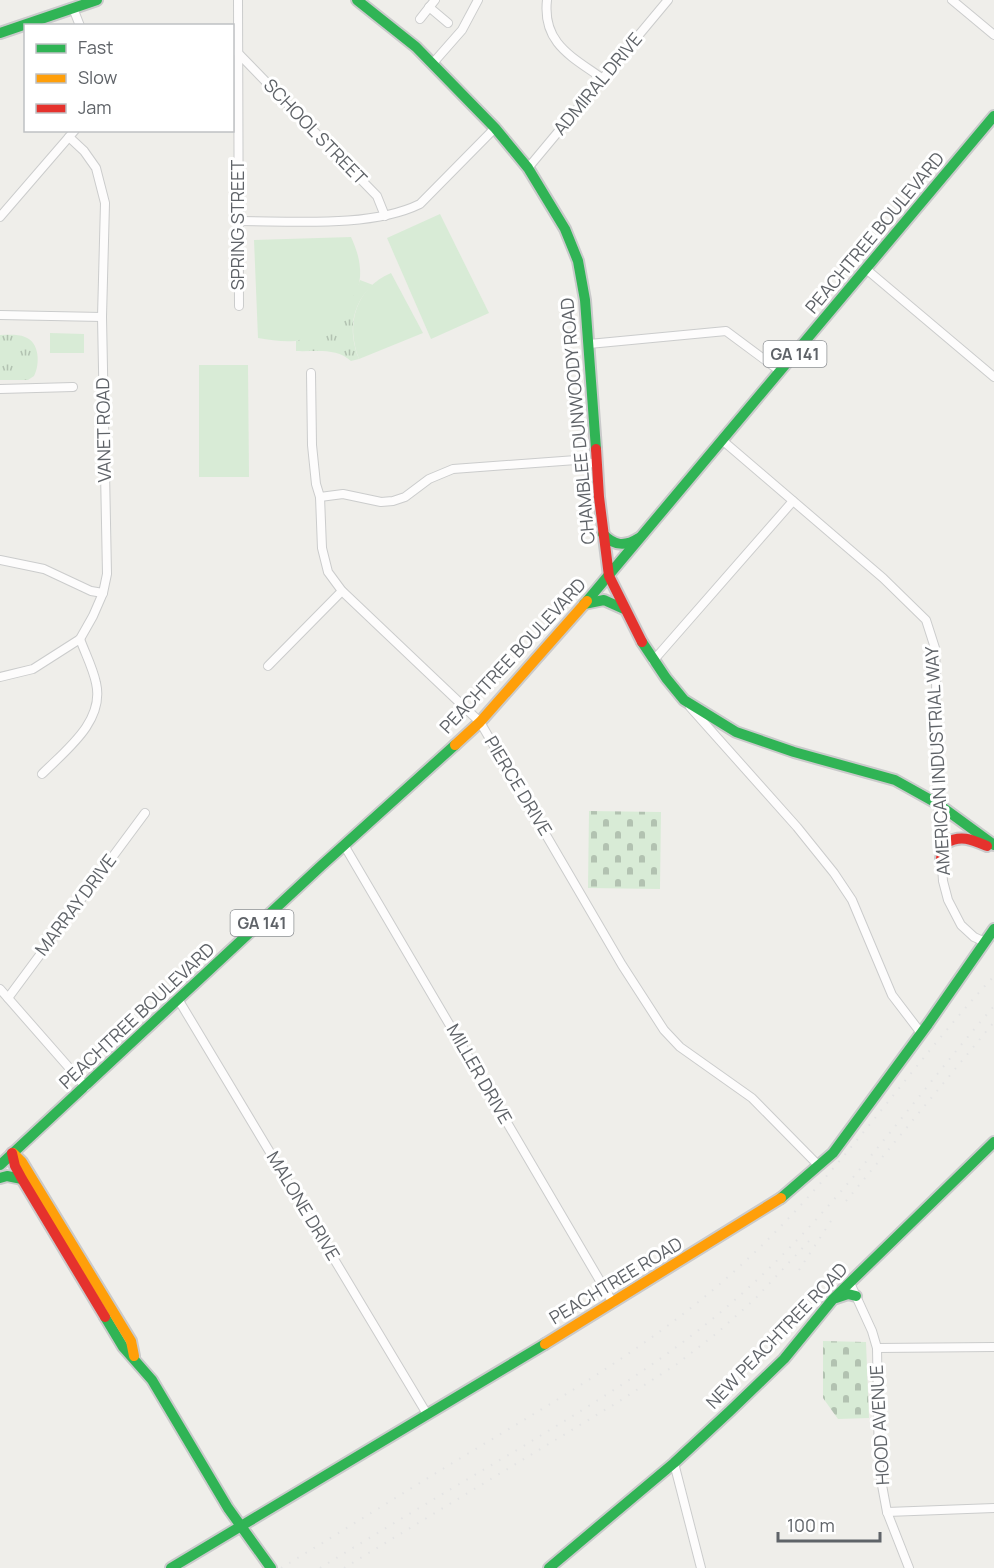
<svg xmlns="http://www.w3.org/2000/svg" width="994" height="1568" font-family="Manrope,sans-serif">
  <style>
    .green { fill: #d8ebd6 }
    .cemetery { fill: url(#cemetery-stones) }
    .park { fill: url(#park-tufts) }
    .lines { fill: none; stroke-linecap: round; stroke-linejoin: round }
    .street-casing { stroke: #cbcccc; stroke-width: 10 }
    .fast-casing { stroke: #cacacb; stroke-width: 14 }
    .slow-casing { stroke: #cacacb; stroke-width: 14 }
    .jam-casing { stroke: #cacacb; stroke-width: 14 }
    .street { stroke: #fdfcfc; stroke-width: 8 }
    .fast { stroke: #30b455; stroke-width: 10 }
    .slow { stroke: #ff9f0a; stroke-width: 10 }
    .jam { stroke: #e5322d; stroke-width: 10 }
    .rail { stroke: #e4e4e4; stroke-width: 2; stroke-dasharray: 1.5 8; stroke-linecap: butt }
    .labels { text-anchor: middle; stroke-width: 6; stroke-linejoin: round; paint-order: stroke }
    .shield { fill: #fff; stroke: #8f9295; stroke-width: 1.5 }
    .shield-label { font-size: 16px; font-weight: bold; fill: #5f6368 }
    .street-label { font-size: 18px; fill: #5f6368; stroke: #fff }
  </style>
  <defs>
    <pattern id="cemetery-stones" width="16" height="16" patternUnits="userSpaceOnUse" patternTransform="scale(1.5)"><rect width="16" height="16" fill="#d8ebd6"/><path d="M2 7V4a2 2 0 0 1 4 0v3zM10 15v-3a2 2 0 0 1 4 0v3z" fill="#b2c2b1"/></pattern>
    <pattern id="park-tufts" width="24" height="20" patternUnits="userSpaceOnUse" patternTransform="scale(1.5)"><rect width="24" height="20" fill="#d8ebd6"/><path d="M3 7l-1-3M5 7V3M7 7l1-3M15 17l-1-3M17 17v-4M19 17l1-3" fill="none" stroke="#b2c2b1"/></pattern>
  </defs>
  <rect width="100%" height="100%" fill="#efeeea"/>
  <g class="green">
    <path d="M440,214L489,313L431,339L387,238Z"/>
    <path d="M351,237C357,250 361,263 360,277C357,310 326,337 295,341C282,342 271,340 258,338L254,240Z"/>
    <path d="M391,273L423,333L359,359C345,324 356,288 391,273Z"/>
    <path d="M50,333L84,334V353H50Z"/>
    <path d="M199,365H248L249,477H199Z"/>
  </g>
  <g class="cemetery">
    <path d="M589,811L661,812L660,889L588,888Z"/>
    <path d="M823,1341L866,1342L869,1418L838,1419L823,1398Z"/>
  </g>
  <g class="park">
    <path d="M360,280L373,285C351,304 348,332 359,359L351,361C336,347 315,352 296,351V341C332,331 348,315 360,280Z"/>
    <path d="M0,335C8,335 18,334 25,337C40,342 40,365 34,376L28,380H0Z"/>
  </g>
  <g class="lines">
    <g class="street-casing">
      <g id="street">
        <path d="M238,0L239,306"/>
        <path d="M547,0C542,44 573,57 603,79"/>
        <path d="M952,0L994,35"/>
        <path d="M429,7L448,23"/>
        <path d="M73,8L80,26"/>
        <path d="M420,19L435,0"/>
        <path d="M237,52L377,196L385,216"/>
        <path d="M433,63L462,30L478,0"/>
        <path d="M528,168L668,0"/>
        <path d="M0,217L75,130"/>
        <path d="M238,221C292,221 371,228 420,204L495,128"/>
        <path d="M866,269L994,377"/>
        <path d="M0,315L102,317"/>
        <path d="M589,344L726,331L780,371"/>
        <path d="M311,373L312,445L316,484L320,497L322,548L328,572L342,591L480,722L622,965L664,1030L680,1047L752,1098L819,1166"/>
        <path d="M0,389L73,387"/>
        <path d="M722,440L883,578L926,620L935,648L936,674L937,793L943,881L948,900L961,925L974,937L985,942"/>
        <path d="M320,497L343,494L381,502L393,501L405,497L429,479L453,469L576,460L596,464"/>
        <path d="M0,560L44,569L91,591L103,593"/>
        <path d="M653,661L793,501"/>
        <path d="M268,666L342,591"/>
        <path d="M0,677L33,669L80,639L93,616L103,593L107,574L102,317L105,203L96,168L84,151L69,137"/>
        <path d="M690,707L797,827L834,873L852,900L892,995L921,1033"/>
        <path d="M42,774C66,750 105,721 96,683C93,668 85,653 80,639"/>
        <path d="M344,845L613,1303"/>
        <path d="M0,989L86,1087"/>
        <path d="M8,998L145,813"/>
        <path d="M178,999L427,1414"/>
        <path d="M850,1283L872,1331L877,1348L879,1469L887,1512L909,1568"/>
        <path d="M877,1348L994,1347"/>
        <path d="M674,1463L701,1568"/>
        <path d="M887,1512L994,1508"/>
      </g>
    </g>
    <g class="fast-casing">
      <g id="fast">
        <path d="M357,0L416,47L495,128L528,168L565,229L578,261L585,300L596,449"/>
        <path d="M0,33L97,0"/>
        <path d="M603,534C614,546 625,547 639,538"/>
        <path d="M587,601L994,116"/>
        <path d="M584,604L604,600L624,609"/>
        <path d="M642,642L666,678L684,700L736,732L794,752L895,780L938,804L994,845"/>
        <path d="M0,1165L321,866L455,745"/>
        <path d="M0,1178L7,1176L22,1179"/>
        <path d="M781,1198L833,1153L928,1024L994,929"/>
        <path d="M836,1298L848,1294L856,1296"/>
        <path d="M105,1317L123,1347L152,1380L228,1508L271,1568"/>
        <path d="M171,1568L545,1344"/>
        <path d="M549,1568L674,1463L730,1411L784,1359L833,1299L994,1142"/>
      </g>
    </g>
    <g class="slow-casing">
      <g id="slow">
        <path d="M455,745L480,722L587,601"/>
        <path d="M13,1153L22,1162L131,1341L134,1356"/>
        <path d="M545,1344L781,1198"/>
      </g>
    </g>
    <g class="jam-casing">
      <g id="jam">
        <path d="M596,449L599,497L609,576L642,642"/>
        <path d="M941,858L946,843C961,834 973,840 987,846"/>
        <path d="M12,1153L15,1166L22,1179L105,1317"/>
      </g>
    </g>
    <use href="#street" class="street"/>
    <use href="#fast" class="fast"/>
    <use href="#slow" class="slow"/>
    <use href="#jam" class="jam"/>
    <g class="rail">
      <path d="M846,1201L994,1022"/>
      <path d="M799,1270L833,1218"/>
      <path d="M281,1568C346,1529 409,1489 474,1450C567,1394 660,1340 740,1266C836,1179 907,1070 994,976"/>
      <path d="M320,1568C387,1527 454,1487 522,1447C597,1401 671,1357 737,1298C835,1212 909,1104 994,1006"/>
      <path d="M344,1568L618,1402L677,1364L717,1333L755,1299L809,1241"/>
    </g>
  </g>
  <g class="labels">
    <g class="shield">
      <rect x="763.5" y="341" width="63" height="26" rx="4.5"/>
      <rect x="230.5" y="910" width="63" height="26" rx="4.5"/>
    </g>
    <g class="shield-label">
      <text x="795" y="360">GA 141</text>
      <text x="262" y="929">GA 141</text>
    </g>
    <g class="street-label">
      <text transform="translate(598 84) rotate(-50)" y="6">ADMIRAL DRIVE</text>
      <text transform="translate(315 132) rotate(46)" y="6">SCHOOL STREET</text>
      <text transform="translate(238 225) rotate(-90)" y="6">SPRING STREET</text>
      <text transform="translate(875 233) rotate(-50)" y="6">PEACHTREE BOULEVARD</text>
      <text transform="translate(578 421) rotate(-95)" y="6">CHAMBLEE DUNWOODY ROAD</text>
      <text transform="translate(104 430) rotate(-91)" y="6">VANET ROAD</text>
      <text transform="translate(513 656) rotate(-47)" y="6">PEACHTREE BOULEVARD</text>
      <text transform="translate(938 761) rotate(-93)" y="6">AMERICAN INDUSTRIAL WAY</text>
      <text transform="translate(518 786) rotate(59)" y="6">PIERCE DRIVE</text>
      <text transform="translate(76 905) rotate(-53)" y="6">MARRAY DRIVE</text>
      <text transform="translate(137 1016) rotate(-43)" y="6">PEACHTREE BOULEVARD</text>
      <text transform="translate(479 1074) rotate(60)" y="6">MILLER DRIVE</text>
      <text transform="translate(303 1206) rotate(59)" y="6">MALONE DRIVE</text>
      <text transform="translate(616 1281) rotate(-31)" y="6">PEACHTREE ROAD</text>
      <text transform="translate(777 1336) rotate(-46)" y="6">NEW PEACHTREE ROAD</text>
      <text transform="translate(880 1425) rotate(-93)" y="6">HOOD AVENUE</text>
    </g>
  </g>
  <rect x="24" y="24" width="210" height="108" fill="#ffffff" stroke="#bfc1c3" stroke-width="1.5"/>
  <rect x="36" y="44" width="30" height="9" fill="#30b455" stroke="#bfc1c3" stroke-width="1.5"/>
  <text x="78" y="54" font-size="18" fill="#5f6368">Fast</text>
  <rect x="36" y="74" width="30" height="9" fill="#ff9f0a" stroke="#bfc1c3" stroke-width="1.5"/>
  <text x="78" y="84" font-size="18" fill="#5f6368">Slow</text>
  <rect x="36" y="104" width="30" height="9" fill="#e5322d" stroke="#bfc1c3" stroke-width="1.5"/>
  <text x="78" y="114" font-size="18" fill="#5f6368">Jam</text>
  <path d="M778 1532v9h102v-9" fill="none" stroke="#5f6368" stroke-width="3"/>
  <text x="787" y="1532" font-size="18" fill="#5f6368" stroke="#ffffff" stroke-width="4.5" paint-order="stroke">100 m</text>
</svg>
